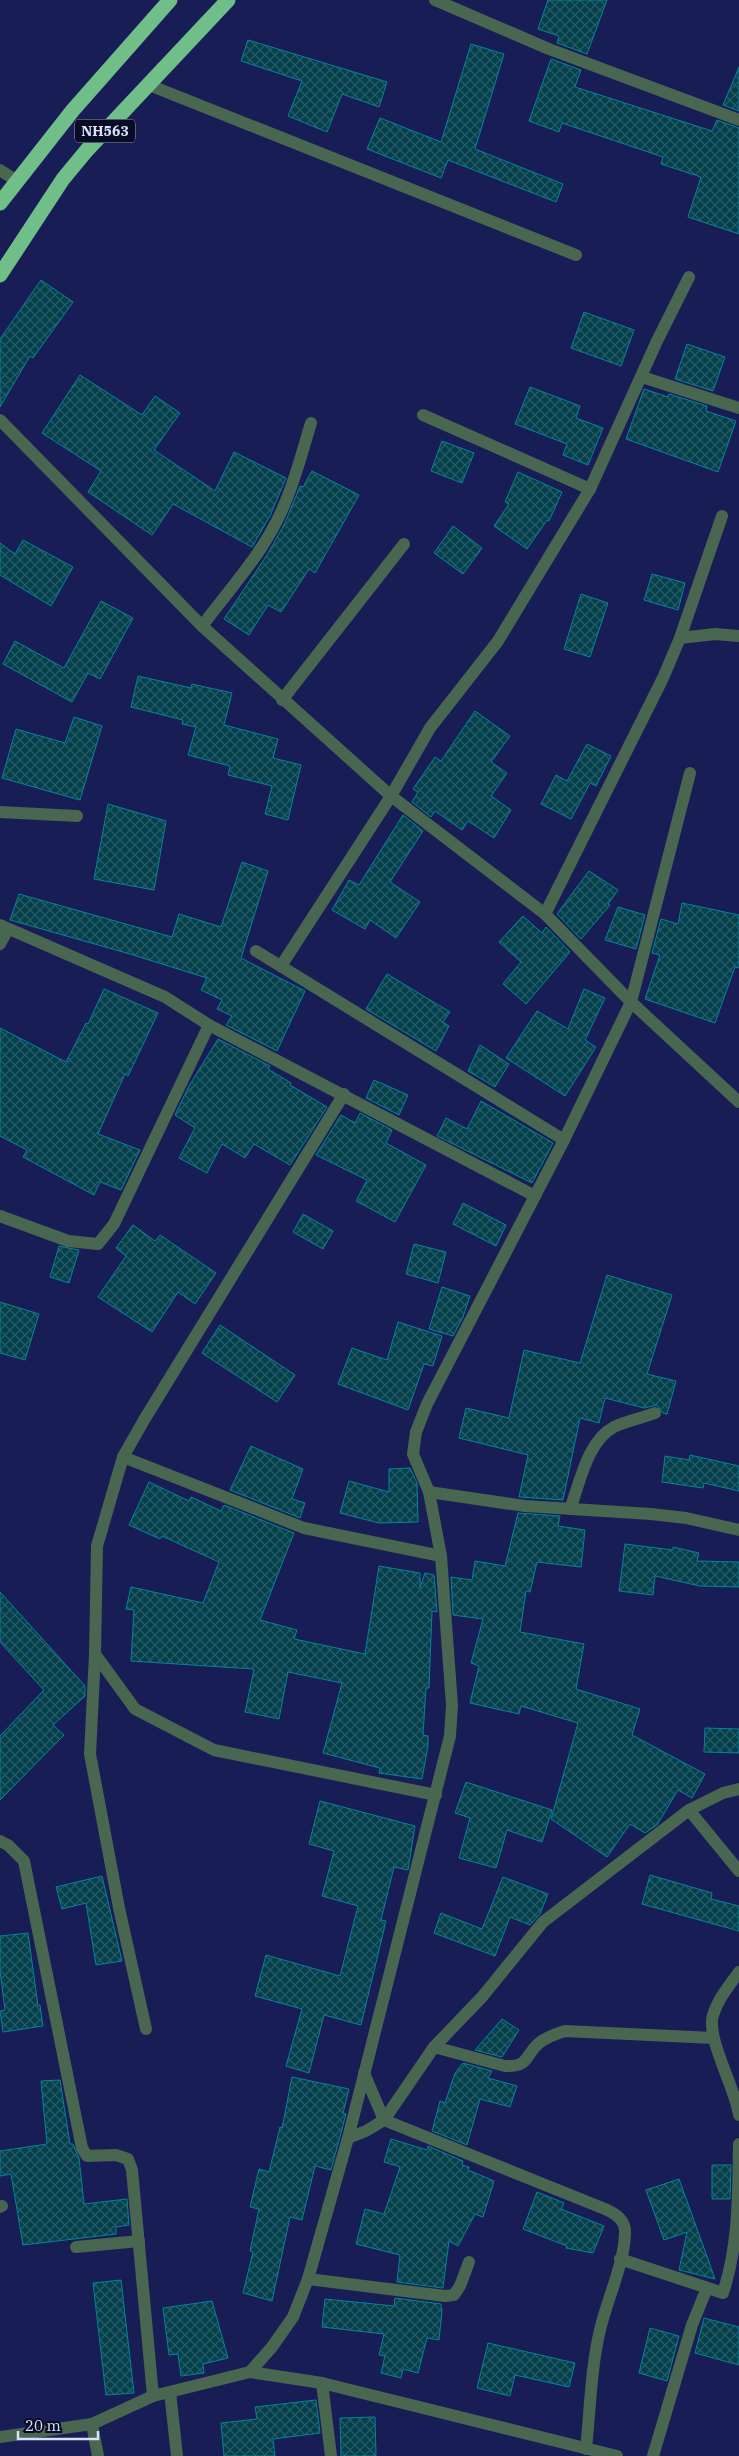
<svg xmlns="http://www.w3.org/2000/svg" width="739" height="2456" font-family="'IBM Plex Serif',serif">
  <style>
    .building { fill: url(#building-cross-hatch); stroke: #058498 }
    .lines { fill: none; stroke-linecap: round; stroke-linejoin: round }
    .minor { stroke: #486650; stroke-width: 12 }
    .highway { stroke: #70bf89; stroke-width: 15 }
    .labels { text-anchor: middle; stroke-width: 4; stroke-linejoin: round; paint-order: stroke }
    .shield { fill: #080c24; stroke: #9aa0bb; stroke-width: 1 }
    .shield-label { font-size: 14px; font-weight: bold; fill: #d8e0fc }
  </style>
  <defs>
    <pattern id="building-cross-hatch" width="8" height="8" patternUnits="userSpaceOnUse" patternTransform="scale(1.25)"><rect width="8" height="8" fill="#03404b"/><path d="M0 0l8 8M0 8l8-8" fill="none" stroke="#275b66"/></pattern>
  </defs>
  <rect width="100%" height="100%" fill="#181e55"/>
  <g class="building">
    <path d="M548,0H607L587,54L557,43L559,36L538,29Z"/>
    <path d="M248,40L387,82L379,107L342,94L327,132L288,116L302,81L241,61Z"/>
    <path d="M471,44L504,54L475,149L563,184L556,202L448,160L441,178L367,149L380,118L441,142Z"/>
    <path d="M551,59L581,70L575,87L712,131L717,120L739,128V234L688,217L701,177L661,164L663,157L562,123L559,132L529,121Z"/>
    <path d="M739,67V111L723,105Z"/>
    <path d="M41,280L73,302L33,358L30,356L0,407V339Z"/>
    <path d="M584,312L634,330L621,366L571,348Z"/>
    <path d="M687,344L725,357L713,391L675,379Z"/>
    <path d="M80,375L142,415L155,396L180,413L154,450L215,491L234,452L286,478L270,516L252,547L173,504L152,535L88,492L101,471L42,433Z"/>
    <path d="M530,387L580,406L576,418L603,428L588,465L563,455L567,444L515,424Z"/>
    <path d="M644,389L668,397L669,394L707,406L706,411L736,421L718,472L626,439Z"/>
    <path d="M442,441L474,453L462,483L431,471Z"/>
    <path d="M312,471L359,495L315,573L309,569L281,612L268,605L249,635L224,619L267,555L285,523L300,486L303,487Z"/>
    <path d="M518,472L562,492L549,521L547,520L527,549L494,526L509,504L505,502Z"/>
    <path d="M453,526L482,548L463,574L434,553Z"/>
    <path d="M23,540L73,567L51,606L0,575V543L15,554Z"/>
    <path d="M652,574L685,583L678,610L644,600Z"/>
    <path d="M581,594L608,603L590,657L564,649Z"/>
    <path d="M101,601L133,618L100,679L88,673L72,702L3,664L15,641L64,668Z"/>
    <path d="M138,676L191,688L192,684L232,693L224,725L278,739L273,758L301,765L288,820L265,814L272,786L228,775L230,766L188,755L196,727L182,724L183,720L131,707Z"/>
    <path d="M475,711L510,736L491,762L507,773L491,796L511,810L494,838L468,821L462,830L435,811L431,817L412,802L418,792L413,789L435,757L441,761Z"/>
    <path d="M74,717L102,726L80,800L2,778L16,729L65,743Z"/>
    <path d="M587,744L611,756L596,786L590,783L571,819L541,804L556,775L567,781Z"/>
    <path d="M108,804L166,821L154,890L94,879Z"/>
    <path d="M403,815L423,831L390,882L420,902L396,938L370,920L365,929L332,910L349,880L359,885Z"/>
    <path d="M242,862L268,871L241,958L305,991L277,1051L226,1025L232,1016L217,1009L222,1000L201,990L207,978L130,954L10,920L19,894L172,937L179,914L221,927Z"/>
    <path d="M589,871L618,890L608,904L610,905L581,939L557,914Z"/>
    <path d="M682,903L739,915V968L735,967L715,1023L645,999L660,955L652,953L661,919L678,924Z"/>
    <path d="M618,907L645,915L636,949L605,940Z"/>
    <path d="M523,916L542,933L546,927L570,952L526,1004L503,984L521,962L499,942Z"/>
    <path d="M387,974L450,1012L443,1022L449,1026L436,1051L366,1009Z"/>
    <path d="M104,989L158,1013L128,1076L125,1074L98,1134L140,1150L121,1190L100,1182L94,1195L23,1157L27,1150L0,1136V1028L66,1062L86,1023L88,1024Z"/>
    <path d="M584,989L605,998L585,1040L596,1047L565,1096L506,1058L537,1011L568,1029Z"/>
    <path d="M218,1039L270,1066L268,1069L291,1083L290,1085L327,1107L290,1165L254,1144L245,1158L222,1144L207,1173L179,1158L195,1128L175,1115L189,1086Z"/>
    <path d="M480,1045L509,1064L495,1087L468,1071Z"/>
    <path d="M374,1080L408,1095L399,1115L366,1098Z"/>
    <path d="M481,1101L553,1143L532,1183L437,1136L446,1118L467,1129Z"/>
    <path d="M360,1113L392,1130L386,1143L426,1165L395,1222L356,1201L367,1180L316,1155L341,1115L355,1123Z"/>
    <path d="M463,1203L506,1225L496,1246L453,1224Z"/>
    <path d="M303,1214L333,1231L323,1249L293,1232Z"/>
    <path d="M133,1225L155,1241L160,1235L216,1273L195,1304L178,1292L152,1332L98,1297L126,1256L116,1248Z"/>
    <path d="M414,1244L446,1252L438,1283L406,1274Z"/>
    <path d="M59,1246L79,1250L69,1283L50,1277Z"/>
    <path d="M607,1275L672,1295L647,1374L676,1381L667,1414L663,1413L657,1405L644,1408L605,1398L599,1423L580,1418L563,1500L519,1497L528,1455L459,1438L466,1408L509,1418L524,1350L580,1363Z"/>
    <path d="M442,1287L470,1296L463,1317L453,1336L429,1329Z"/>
    <path d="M0,1302L39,1314L25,1360L0,1353Z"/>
    <path d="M398,1322L442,1336L433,1366L424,1364L408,1410L338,1384L352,1348L387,1360Z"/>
    <path d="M220,1325L295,1375L277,1402L202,1353Z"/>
    <path d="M251,1446L303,1469L292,1499L305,1503L300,1518L230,1490Z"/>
    <path d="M690,1455L739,1466V1491L704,1483L703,1488L662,1482L665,1456L689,1460Z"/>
    <path d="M410,1468L417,1483L418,1522L379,1523L340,1513L349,1481L389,1492V1469Z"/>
    <path d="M149,1482L189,1501L191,1497L221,1511L224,1505L294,1533L260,1620L297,1630L294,1639L365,1654L379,1566L420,1573V1588L425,1573L434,1575L437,1612L432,1611L429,1688H426L423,1735L428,1736V1746L422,1779L379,1773L380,1768L323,1753L342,1683L288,1672L279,1719L245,1712L254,1669L131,1661L134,1610L126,1609L131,1587L203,1603L219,1562L162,1536L160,1539L129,1525Z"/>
    <path d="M518,1513L560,1516L558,1526L585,1530L581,1567L537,1562L530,1592L526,1591L520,1632L584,1644L576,1689L640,1709L632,1735L705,1774L692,1798L678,1790L657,1825L645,1833L630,1824L607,1857L551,1819L578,1723L521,1706L519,1714L470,1703L479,1666L471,1663L483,1619L453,1615L451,1577L472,1580L475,1561L505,1566Z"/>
    <path d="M625,1544L673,1550V1547L699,1553L697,1561L739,1562V1587L700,1586L655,1576L653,1595L619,1591Z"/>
    <path d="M0,1592L85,1686V1696L53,1725L64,1735L0,1800V1736L44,1690L0,1642Z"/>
    <path d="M705,1728L739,1729V1753L704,1752Z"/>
    <path d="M466,1782L552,1810L542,1842L507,1830L496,1868L459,1858L470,1818L455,1813Z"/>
    <path d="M320,1801L415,1826L408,1870L394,1867L381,1920L386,1921L361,2025L324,2015L309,2073L286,2066L302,2009L255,1996L266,1955L340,1976L358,1906L322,1896L334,1851L309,1844Z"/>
    <path d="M650,1875L712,1893L711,1899L739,1906V1931L642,1904Z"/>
    <path d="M102,1876L122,1961L96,1965L86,1903L62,1909L56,1887Z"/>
    <path d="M503,1877L548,1894L540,1914L530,1925L510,1917L495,1956L434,1933L441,1913L482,1929Z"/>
    <path d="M28,1933L38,2006L40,2005L43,2026L3,2032L0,2011L5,2010L0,1971V1936Z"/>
    <path d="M502,2019L519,2030L502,2057L475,2050Z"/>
    <path d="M463,2063L492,2071L488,2078L517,2086L510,2107L480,2099L467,2145L432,2131L440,2101L445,2103L455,2073Z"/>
    <path d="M292,2077L349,2089L343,2113L346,2114L331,2170L315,2166L302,2220L290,2217L272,2301L243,2293L253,2252L250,2251L259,2209L250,2207L259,2169L269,2172L280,2127L282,2128Z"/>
    <path d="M60,2080L70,2144H73L79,2158L84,2204L127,2199L129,2225L116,2227V2234L23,2245L11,2174L0,2176V2151L47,2144L41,2081Z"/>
    <path d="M391,2139L427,2150L428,2146L463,2161L462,2165L469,2167L468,2170L494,2181L483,2217L475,2214L458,2246L449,2241L443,2288L397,2282L400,2255L356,2244L365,2209L384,2214L400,2167L384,2162Z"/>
    <path d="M712,2165H731L730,2199H712Z"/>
    <path d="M679,2179L709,2262L715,2279L679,2270L687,2232L664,2240L646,2190Z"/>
    <path d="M537,2192L564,2203L561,2209L604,2226L593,2253L566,2248L567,2246L523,2229Z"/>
    <path d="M121,2280L134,2393L106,2395L93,2283Z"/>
    <path d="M395,2298L441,2304L442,2311L439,2340L427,2338L418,2373L403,2369L401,2378L381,2373L385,2356L379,2355L384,2334L322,2327L325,2299L394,2306Z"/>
    <path d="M212,2301L228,2358L203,2364L204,2373L181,2376L178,2354L169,2355L163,2308Z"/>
    <path d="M704,2318L739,2327V2365L695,2353Z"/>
    <path d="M650,2328L679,2336L667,2381L639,2373Z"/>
    <path d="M488,2343L575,2363L569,2387L515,2375L510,2396L477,2388Z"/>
    <path d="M316,2400L320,2433L273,2439L275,2456H224L221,2423L257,2419L255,2407Z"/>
    <path d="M375,2417L376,2456H341L340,2418Z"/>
  </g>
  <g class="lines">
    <g class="minor">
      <path d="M435,0L549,49L739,120"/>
      <path d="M149,85L576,255"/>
      <path d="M0,170L17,181"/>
      <path d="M642,377L739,408"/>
      <path d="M423,415L590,489"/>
      <path d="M0,420L202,626L391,796L545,914L631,1002L739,1102"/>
      <path d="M202,626C231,587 267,549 285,503C296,477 303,449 311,423"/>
      <path d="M680,638L715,634L739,636"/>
      <path d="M282,700L404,544"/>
      <path d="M0,812L77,816"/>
      <path d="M545,914L663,678L680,638L722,516"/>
      <path d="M0,925L165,997L209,1025L535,1196"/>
      <path d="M0,944L8,929"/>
      <path d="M256,951L564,1140"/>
      <path d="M281,966L391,796L430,728L498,641L590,489L657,341L689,277"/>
      <path d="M344,1094L144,1420L123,1457L97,1546L95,1654L135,1709L214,1750L436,1795"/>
      <path d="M0,1216L68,1241L98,1244L114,1224L209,1025"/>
      <path d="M123,1457L304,1528L441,1556"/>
      <path d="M429,1492L525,1506L651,1514L686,1518L739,1530"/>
      <path d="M570,1509C580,1483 587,1441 614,1427C626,1421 642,1418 655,1413"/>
      <path d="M95,1654L90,1754L119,1908L146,2029"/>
      <path d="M689,1810L739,1871"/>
      <path d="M0,1841L8,1845L24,1861L82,2148L87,2156L116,2155L128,2159L132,2170L153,2396"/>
      <path d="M739,1972C729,1986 718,1999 713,2015C706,2038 735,2087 739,2115"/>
      <path d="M434,2047L505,2066C530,2067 524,2056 539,2043C547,2037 555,2034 565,2031L713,2038"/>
      <path d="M364,2073L384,2120L605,2209C616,2214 626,2220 625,2234C624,2264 607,2300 600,2330C591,2367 590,2411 586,2449"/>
      <path d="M348,2138L450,1736L452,1705L441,1556L429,1492L413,1454L416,1432L427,1404L564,1140L631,1002L690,773"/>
      <path d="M0,2207L2,2206"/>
      <path d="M76,2247L139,2241"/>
      <path d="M620,2259L723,2293C739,2244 738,2196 739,2144"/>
      <path d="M308,2279L445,2296L454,2295L460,2286L469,2262"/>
      <path d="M250,2372L272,2347L293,2317L308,2279L348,2138L366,2131L384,2120L434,2047L482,1997L543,1922L689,1810L723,1793L739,1789"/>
      <path d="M322,2383L331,2456"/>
      <path d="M170,2392L177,2456"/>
      <path d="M92,2424L98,2456"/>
      <path d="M0,2437L92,2424L153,2396L250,2372L322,2383L617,2456"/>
      <path d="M653,2456L692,2325L707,2288"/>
    </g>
    <g class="highway">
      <path d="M0,203L73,110L170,0"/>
      <path d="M0,275L63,179L87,150L228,0"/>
    </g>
  </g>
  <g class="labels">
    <rect class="shield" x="75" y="119.5" width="60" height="23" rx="4"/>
    <g class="shield-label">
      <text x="105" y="136">NH563</text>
    </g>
  </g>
  <path d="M18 2431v8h80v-8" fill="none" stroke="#d8e0fc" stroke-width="2.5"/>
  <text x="25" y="2431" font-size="15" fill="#d8e0fc" stroke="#080c24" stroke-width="4" paint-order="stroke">20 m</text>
</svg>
